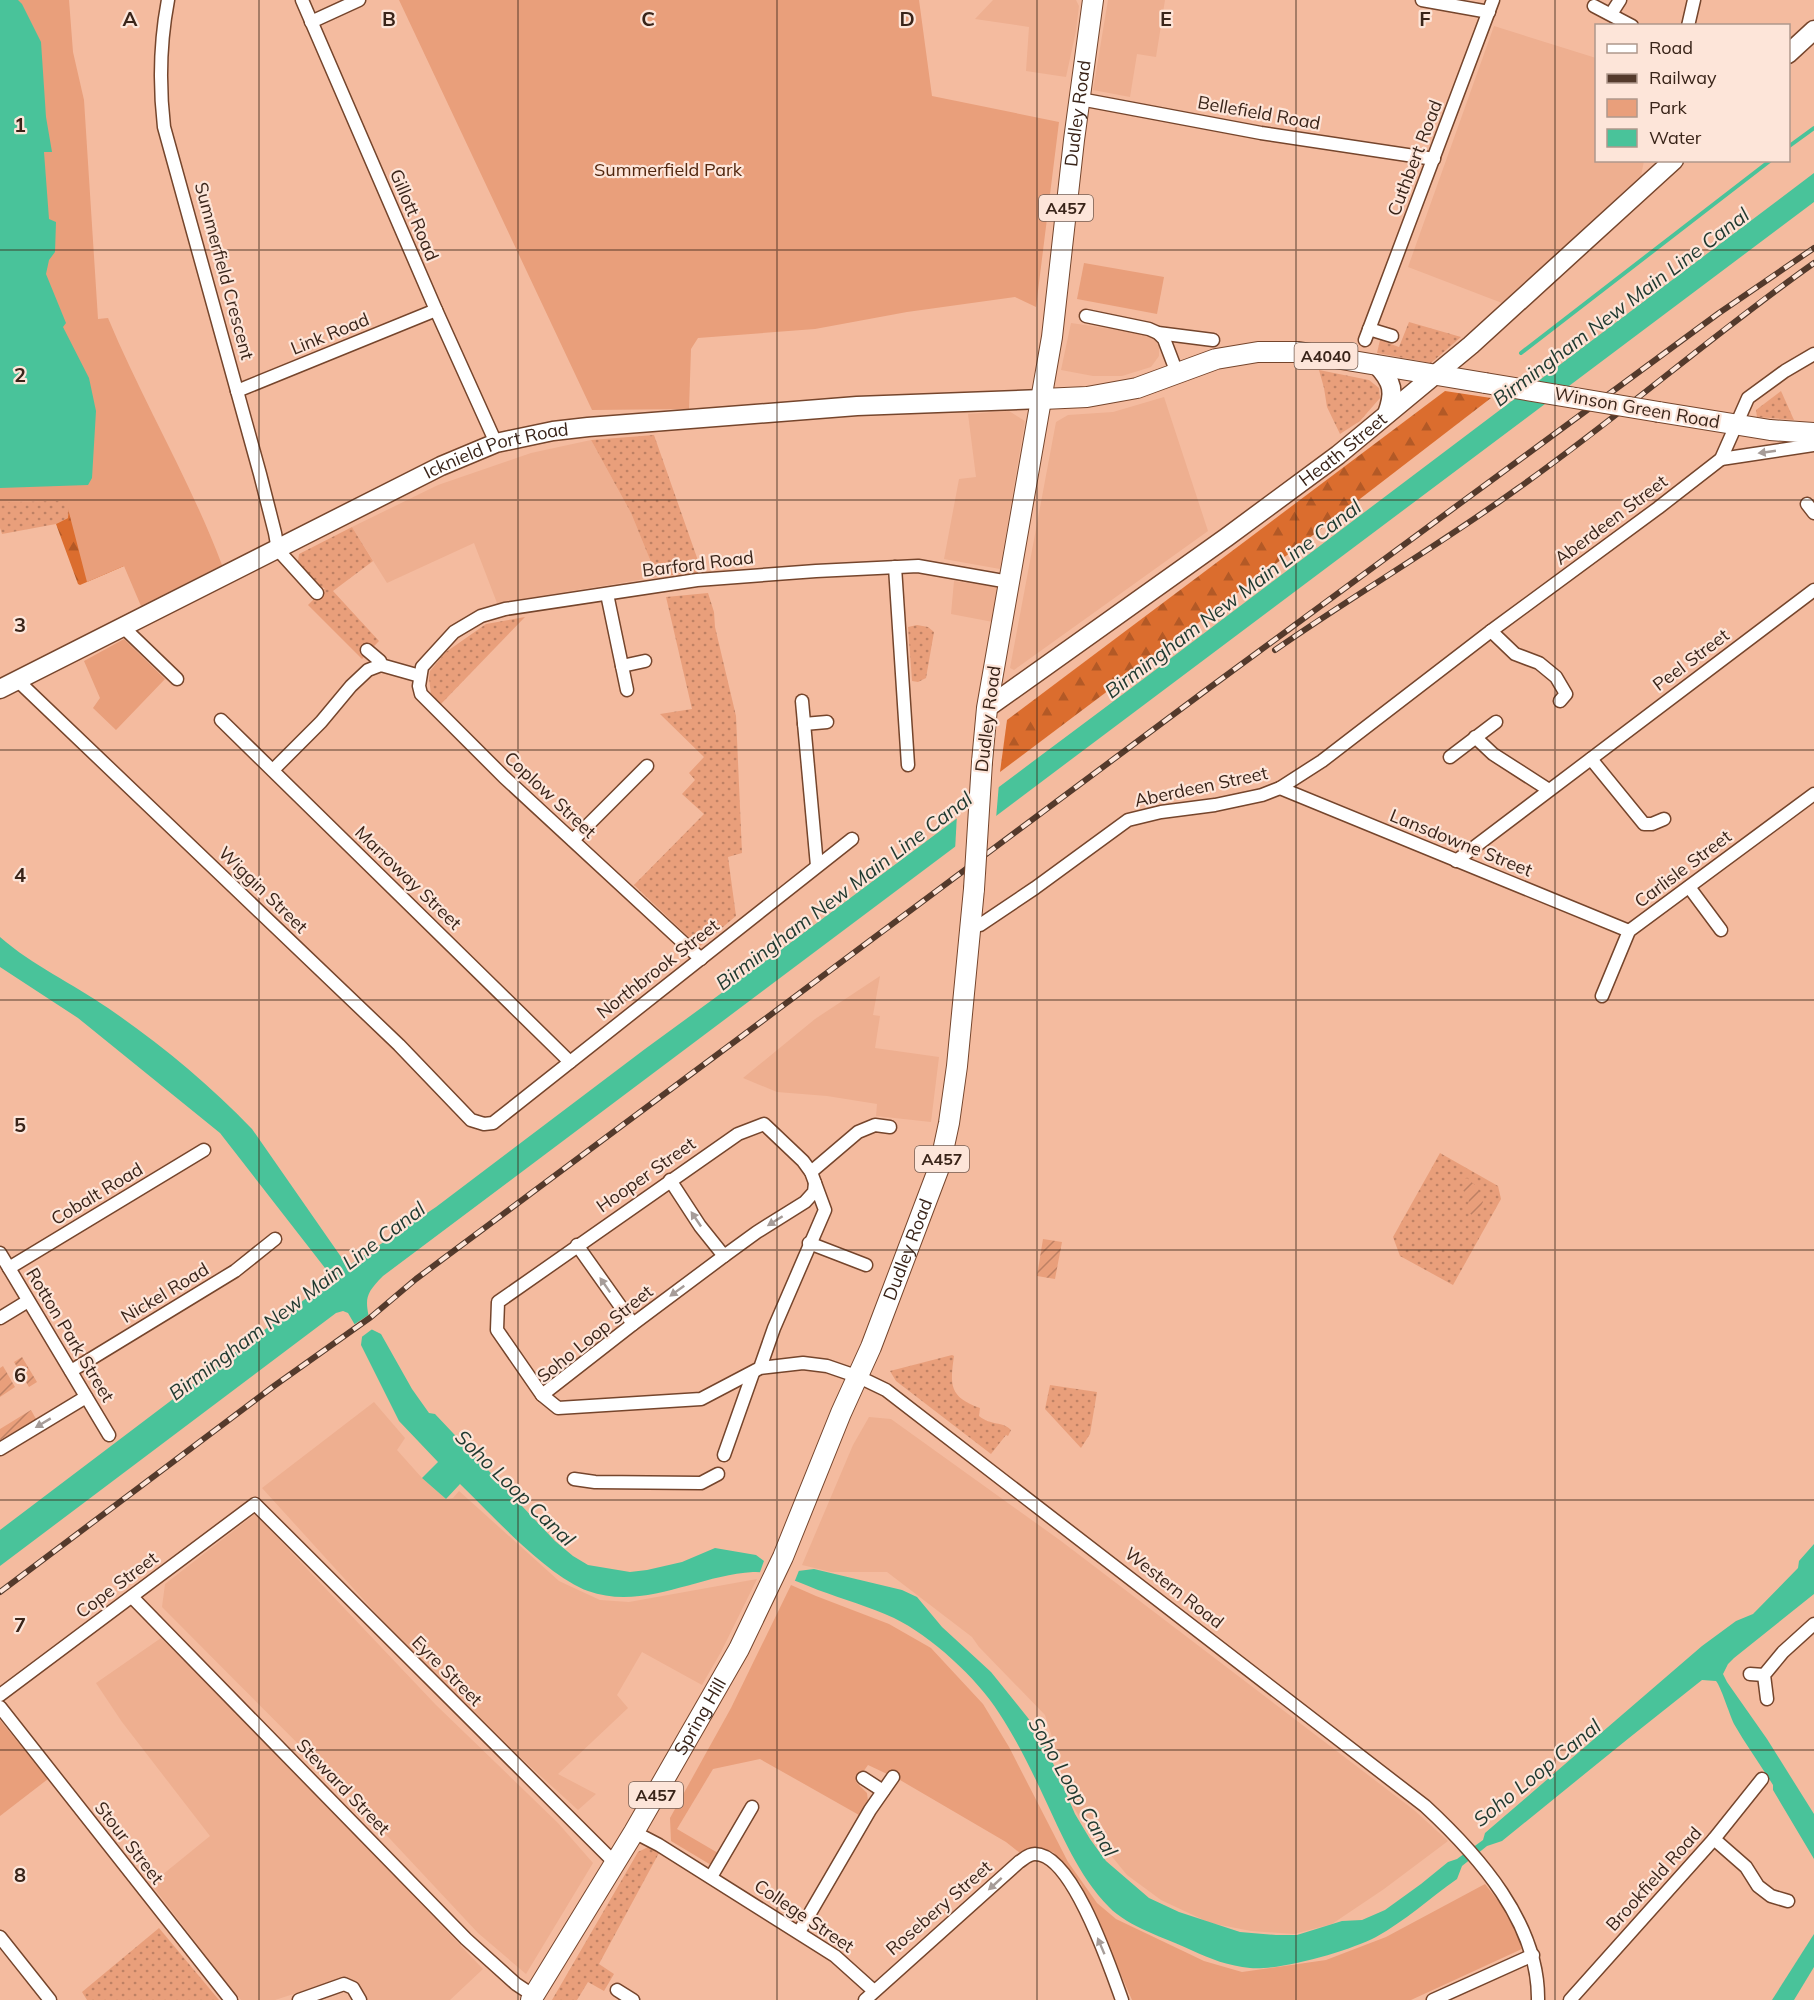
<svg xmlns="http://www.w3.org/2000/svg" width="1814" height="2000" font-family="Mulish,sans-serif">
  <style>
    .built { fill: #eeaf90 }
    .grass { fill: url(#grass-dots) }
    .forest { fill: url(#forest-firs) }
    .park { fill: #e99f7b }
    .garden { fill: url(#garden-furrows) }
    .water { fill: #49c39a }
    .pier { fill: #f4bb9f }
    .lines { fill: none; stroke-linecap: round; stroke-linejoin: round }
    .stream { stroke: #49c39a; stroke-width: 4 }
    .street-casing { stroke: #75452c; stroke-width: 15 }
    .secondary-casing { stroke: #75452c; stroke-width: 21 }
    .primary-casing { stroke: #75452c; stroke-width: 22 }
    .street { stroke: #fff; stroke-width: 12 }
    .secondary { stroke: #fff; stroke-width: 18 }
    .primary { stroke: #fff; stroke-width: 20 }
    .rail-casing { stroke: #543a2c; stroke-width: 6 }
    .rail { stroke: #fde5d9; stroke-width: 4; stroke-dasharray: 11; stroke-linecap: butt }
    .primary-bridge-casing { stroke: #75452c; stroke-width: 22; stroke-linecap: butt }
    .primary-bridge { stroke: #fff; stroke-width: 20 }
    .oneway { fill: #a69c98 }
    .grid { fill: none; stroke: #392419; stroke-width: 1.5; stroke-opacity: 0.55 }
    .labels { text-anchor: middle; stroke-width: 4.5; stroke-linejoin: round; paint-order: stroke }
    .shield { fill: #fde5d9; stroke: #745e53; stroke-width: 1.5 }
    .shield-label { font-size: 16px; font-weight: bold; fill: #392419 }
    .street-label { font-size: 18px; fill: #392419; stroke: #fde5d9 }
    .park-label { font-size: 18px; fill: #51260d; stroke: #fde5d9 }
    .water-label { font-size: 20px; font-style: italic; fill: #1f392f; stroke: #fde5d9 }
    .grid-label { font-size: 20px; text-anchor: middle; font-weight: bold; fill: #392419; stroke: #fde5d9; stroke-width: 4.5; stroke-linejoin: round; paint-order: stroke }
  </style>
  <defs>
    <pattern id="grass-dots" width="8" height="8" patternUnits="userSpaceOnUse" patternTransform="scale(1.5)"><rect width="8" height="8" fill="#e99f7b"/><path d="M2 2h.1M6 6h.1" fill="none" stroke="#be8164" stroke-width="1.8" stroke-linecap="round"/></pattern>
    <pattern id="forest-firs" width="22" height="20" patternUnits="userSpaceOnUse" patternTransform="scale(1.5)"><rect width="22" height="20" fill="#db6d2e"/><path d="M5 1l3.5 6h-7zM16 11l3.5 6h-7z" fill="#b35926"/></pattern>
    <pattern id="garden-furrows" width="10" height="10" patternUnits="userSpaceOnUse" patternTransform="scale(1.5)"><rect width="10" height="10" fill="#e99f7b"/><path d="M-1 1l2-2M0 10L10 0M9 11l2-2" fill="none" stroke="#be8164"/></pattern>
  </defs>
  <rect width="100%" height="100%" fill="#f4bb9f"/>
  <g class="built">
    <path d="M993,0H1076L1079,6L1076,31L1066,77L1026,71L1029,27L975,19Z"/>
    <path d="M1108,0H1165L1156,57L1137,54L1130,97L1093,90Z"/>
    <path d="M1494,26L1596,58V160L1644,161L1641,176L1502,303L1408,267Z"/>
    <path d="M1071,323L1152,335L1159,346V356L1151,367L1122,376H1093L1061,370Z"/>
    <path d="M1164,397L1208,531L1014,670L1010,668L1056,422L1068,415L1113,412Z"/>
    <path d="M1009,411L1025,421L1000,569L944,559L959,479L976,477L968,414Z"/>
    <path d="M591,440L631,513L657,577L497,603L474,543L387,583L352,527L438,485L531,453Z"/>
    <path d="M954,581L997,587L993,622L951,614Z"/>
    <path d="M880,976L873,1015L880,1016L875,1048L939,1057L931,1122L876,1116L877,1104L827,1096L777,1092L743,1078L815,1019Z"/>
    <path d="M374,1402L405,1438L397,1450L422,1478L446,1499L453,1498L459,1491L559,1581L600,1600L629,1602L757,1579L721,1652L702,1685L642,1652L617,1695L628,1708L558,1774L596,1794L578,1810L443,1687L262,1488Z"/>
    <path d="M869,1417L891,1419L1061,1541L1414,1810L1448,1841L1384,1889L1332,1924L1294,1934L1251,1931L1210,1923L1161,1900L1127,1875L1078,1815L1058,1778L1062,1769L1045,1715L979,1647L972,1637L887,1572H831L802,1565L853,1445Z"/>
    <path d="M255,1514L436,1705L558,1823L593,1863L526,1974L478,1933L348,1794L162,1607L165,1584Z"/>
    <path d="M161,1638L330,1809L483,1969L450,2000H365L356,1987L343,1978L275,2000H241L219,1973L151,1884L210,1836L122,1722L96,1683Z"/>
  </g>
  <g class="grass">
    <path d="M1409,322L1461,337L1431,363L1377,353L1380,340L1399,347Z"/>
    <path d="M1319,370L1369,380L1379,388L1380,398L1360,421L1340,434L1327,407L1324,388Z"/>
    <path d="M1781,391L1794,420L1757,417L1756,410Z"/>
    <path d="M654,435L702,572L657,577L631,513L591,440Z"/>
    <path d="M90,500L68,518L56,524L2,534L0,528V502Z"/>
    <path d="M352,527L373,561L333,591L379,641L362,659L308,605L325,588L320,587L298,562L299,554Z"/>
    <path d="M708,593L714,612L715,627L736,716L742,853L728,857L736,916L699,947L634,885L704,814L682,794L695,780L689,773L704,757L660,714L692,709L666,597Z"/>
    <path d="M525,617L440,705L431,695L429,678L430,671L446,652L486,624Z"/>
    <path d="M917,625L928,627L934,632L926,678L918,682L912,681L908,627Z"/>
    <path d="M1440,1153L1498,1186L1501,1199L1453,1285L1400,1256L1393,1237Z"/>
    <path d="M952,1355L954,1356C950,1385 949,1397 980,1408L979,1416C991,1426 1003,1421 1011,1430L1008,1436L1006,1435L991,1454L896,1381L890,1371Z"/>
    <path d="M1050,1385L1097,1392L1090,1434L1081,1448L1045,1409Z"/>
    <path d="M648,1847L659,1853L599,1964L614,1974L604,1991L588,1982L577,2000H552L638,1852Z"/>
    <path d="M159,1928L219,2000H87L82,1992Z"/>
  </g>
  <g class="forest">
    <path d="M1445,391L1491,398L1230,599L1000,772L1007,720Z"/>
    <path d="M69,508L124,566L80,585L78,584L56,524L68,518Z"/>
  </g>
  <g class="park">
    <path d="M0,0H69L73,52L84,100L98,319L108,318C143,402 190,480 222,565L141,606L124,566L87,582L66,501L0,502Z"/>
    <path d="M399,0H919L932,96L1059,122L1036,307L1015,297L907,312L815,329L698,338L691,349L689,409L592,410Z"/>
    <path d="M1084,263L1164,277L1157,314L1077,299Z"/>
    <path d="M124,639L165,679L116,730L93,708L100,698L84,661Z"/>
    <path d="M791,1585L816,1596L889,1624L931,1648L983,1704L1009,1747L1068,1862L1097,1903L1116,1919L1204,1961L1242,1972L1326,1960L1386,1937L1485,1884L1506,1911L1524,1948L1411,2000H1132L1081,1884L1053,1852L1039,1850L1020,1853L1006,1842L900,1780L868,1765L856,1782L867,1793L868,1801L859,1815L760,1759L713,1769L677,1829L718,1853L711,1865L671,1841L670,1818L731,1708Z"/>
    <path d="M0,1720L48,1779L0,1816Z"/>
  </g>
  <g class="garden">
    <path d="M1467,1178L1477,1187L1483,1202L1477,1214L1473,1216L1467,1211L1469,1199L1463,1190L1464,1180Z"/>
    <path d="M1043,1239L1062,1242L1055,1279L1037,1276Z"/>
    <path d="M22,1357L37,1382L29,1387L14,1362Z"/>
    <path d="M3,1366L15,1387L0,1397V1368Z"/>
    <path d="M31,1410L36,1419L0,1440V1429Z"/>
  </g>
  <g class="water">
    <path d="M0,0H18L22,4L41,42L46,117L52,152H44L49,219L56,222L55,252L49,260L46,274L66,323L63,327L89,378L96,411L92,478L88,485L0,488Z"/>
    <path d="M1814,173V202L383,1276C362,1297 366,1300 371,1329L381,1334L412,1389L429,1413L435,1414L555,1541L573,1556L588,1565L630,1572L647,1570L682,1562L715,1548L756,1555L764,1561L798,1571L814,1569L902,1590L917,1597L942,1627L991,1672L1028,1718L1043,1740L1075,1814L1090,1839L1106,1861L1149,1898L1179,1912L1240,1932L1276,1935H1297L1342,1921L1362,1920L1385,1910L1421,1884L1448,1862L1457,1859L1483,1840L1485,1833L1702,1646L1736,1621L1753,1614L1798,1568L1799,1561L1814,1544V1594L1734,1658L1728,1664L1723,1674L1727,1682L1767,1739L1814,1814V1859L1773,1790V1785C1760,1764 1746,1745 1734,1724C1729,1713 1721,1687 1716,1681L1702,1680L1629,1738L1502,1841L1487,1846L1462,1866L1457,1879C1430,1898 1405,1921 1376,1937C1349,1951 1280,1971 1250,1968C1229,1966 1210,1959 1191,1950C1166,1938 1128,1927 1109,1907C1078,1875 1062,1835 1043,1795C1030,1767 1016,1739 999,1713C977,1678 931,1636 894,1618C870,1607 843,1599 818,1590C798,1582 775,1571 753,1572C698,1575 643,1611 588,1591C546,1575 493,1516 460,1484L446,1499L422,1478L438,1462L399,1421L361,1345L362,1337L348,1313L343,1311L336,1313L0,1566V1530L325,1284L329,1276L325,1268L220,1133L78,1018L0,967V937C33,966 72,983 108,1008C159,1043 209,1084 252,1129L346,1264H351L436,1207L645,1049L786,946L1150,674Z"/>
    <path d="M1814,1934V1967L1794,2000H1772Z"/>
  </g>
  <g class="pier">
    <path d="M999,783L996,819L955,851L957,814Z"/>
    <path d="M370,1314L375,1327L359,1339L352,1326Z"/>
    <path d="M765,1558L800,1568L794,1583L759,1575Z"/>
  </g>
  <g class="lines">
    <g class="stream">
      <path d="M1788,147L1814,128"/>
      <path d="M1521,353L1771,160"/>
    </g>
    <g class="street-casing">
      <g id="street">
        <path d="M168,0C160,42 159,84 164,127L260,474L275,533L278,550L317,593"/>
        <path d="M302,0L436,310L496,443"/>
        <path d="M1422,0L1489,12"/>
        <path d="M1594,6L1632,26"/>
        <path d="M1611,14L1620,0"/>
        <path d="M311,22L359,0"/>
        <path d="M1688,26L1694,0"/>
        <path d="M1080,99L1261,133L1434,159"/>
        <path d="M1086,316L1149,329L1158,333L1213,340"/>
        <path d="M1369,329L1392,336"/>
        <path d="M1158,333L1164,339L1177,373"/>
        <path d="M1365,340L1493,0"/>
        <path d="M237,391L436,310"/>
        <path d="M1721,459L1814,445"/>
        <path d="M1807,504L1814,513"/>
        <path d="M895,567L908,765"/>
        <path d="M607,594L627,690"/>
        <path d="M122,626L177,679"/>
        <path d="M1491,631L1515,654L1539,663L1556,677L1566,694L1560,701"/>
        <path d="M367,650L380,661L381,665"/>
        <path d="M622,666L645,661"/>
        <path d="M17,680L399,1045L471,1120L484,1124L493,1123L852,839"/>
        <path d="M802,701L817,866"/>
        <path d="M221,720L570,1062"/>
        <path d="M804,724L827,722"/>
        <path d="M1475,737L1493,754L1549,790"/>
        <path d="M1450,757L1496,722"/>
        <path d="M1591,759L1644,824H1652L1664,819"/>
        <path d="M273,770L321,722L351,686L368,670L381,665L420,676"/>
        <path d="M1280,788L1629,931"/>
        <path d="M573,840L647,766"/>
        <path d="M1456,861L1814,590"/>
        <path d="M1689,887L1721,930"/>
        <path d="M971,927L980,925L1035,888L1128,820L1161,812L1215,805L1262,795L1280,788L1322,761L1491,631L1658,508L1721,459L1748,398L1785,371L1814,354"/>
        <path d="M701,959L504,777L421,694L419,686L422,667L454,632L481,616L505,609L697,580L816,571L918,566L1009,582"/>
        <path d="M1602,996L1629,931L1814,794"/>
        <path d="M811,1172L858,1132L875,1125L890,1127"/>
        <path d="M670,1180L700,1226L724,1256"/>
        <path d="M809,1243L866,1265"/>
        <path d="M577,1245L633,1324"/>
        <path d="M0,1253L109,1435"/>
        <path d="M9,1268L204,1150"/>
        <path d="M0,1318L28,1301"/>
        <path d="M760,1368L774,1328L825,1210L811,1172L803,1161L764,1124L738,1134L498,1302L497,1330L542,1395L558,1408L701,1399L760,1368L803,1363L827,1366L859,1377L886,1390L1425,1806C1478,1855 1539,1923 1538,2000"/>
        <path d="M71,1371L235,1271L275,1239"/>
        <path d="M542,1395L633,1324L724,1256L757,1232L805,1202L814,1192L815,1183"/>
        <path d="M0,1449L86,1397"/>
        <path d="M724,1455L753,1373"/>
        <path d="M574,1479L595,1482L701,1483L718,1474"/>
        <path d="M132,1597L466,1939L516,1984L534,1996"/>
        <path d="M1750,1674L1764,1675"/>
        <path d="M0,1695L255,1504L615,1863"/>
        <path d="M1767,1699L1764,1675L1783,1652L1814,1624"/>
        <path d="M0,1707L231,2000"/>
        <path d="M863,1778L883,1791"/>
        <path d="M634,1832L659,1845L835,1956L874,1991"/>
        <path d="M1714,1839L1746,1867L1758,1886L1771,1896L1788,1901"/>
        <path d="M711,1877L752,1807"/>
        <path d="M799,1932L870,1810L893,1777"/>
        <path d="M0,1937L50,2000"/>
        <path d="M617,1990L633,2000"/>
        <path d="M299,2000L344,1984L353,1988L360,2000"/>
        <path d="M865,2000L1019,1862C1024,1859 1028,1854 1035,1854C1073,1854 1111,1970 1122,2000"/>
        <path d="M1433,2000L1533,1955"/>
        <path d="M1570,2000L1714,1839L1762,1779"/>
      </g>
    </g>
    <g class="secondary-casing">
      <g id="secondary">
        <path d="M1788,54L1814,30"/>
        <path d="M1377,365C1393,382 1395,392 1387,414"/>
        <path id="s1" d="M0,689L441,466L496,443L553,431L588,427L857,406L1042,399"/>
        <path id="s2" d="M987,708L1227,537L1338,455L1471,345L1674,160"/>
      </g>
    </g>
    <g class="primary-casing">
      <g id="primary">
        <path d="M1042,399L1087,397L1137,388L1216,359L1258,352H1299L1485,383"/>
        <path d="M1659,412L1770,430L1814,433"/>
        <path id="s3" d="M982,762L987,708L1052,337L1074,140L1093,0"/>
        <path id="s4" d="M531,2000L634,1832L739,1649L783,1557L841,1413L871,1347L940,1165L949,1123L957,1066L974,889"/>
      </g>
    </g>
    <use href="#street" class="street"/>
    <use href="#secondary" class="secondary"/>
    <use href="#primary" class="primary"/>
    <g class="rail-casing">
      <g id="rail">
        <path d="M1275,650C1354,595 1438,546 1517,489C1619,417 1712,335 1814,263"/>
        <path d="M0,1592L274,1386L371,1317L416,1279L1205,691L1719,313L1814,248"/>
      </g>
    </g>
    <use href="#rail" class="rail"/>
    <g class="primary-bridge-casing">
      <g id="primary-bridge">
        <path d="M1485,383L1659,412"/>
        <path d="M974,889L982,762"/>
      </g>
    </g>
    <use href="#primary-bridge" class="primary-bridge"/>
  </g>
  <defs><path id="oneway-solid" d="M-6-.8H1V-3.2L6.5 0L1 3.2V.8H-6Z" transform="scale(1.5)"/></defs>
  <g class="oneway">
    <use href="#oneway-solid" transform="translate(1767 452) rotate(172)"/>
    <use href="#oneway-solid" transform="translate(696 1219) rotate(-124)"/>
    <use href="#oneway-solid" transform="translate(775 1221) rotate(148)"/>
    <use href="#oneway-solid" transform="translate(605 1285) rotate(-125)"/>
    <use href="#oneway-solid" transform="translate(677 1291) rotate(144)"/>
    <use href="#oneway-solid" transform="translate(43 1423) rotate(149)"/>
    <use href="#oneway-solid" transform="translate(995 1884) rotate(138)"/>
    <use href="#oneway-solid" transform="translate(1101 1946) rotate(-113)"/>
  </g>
  <path class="grid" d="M259,0V2000M518,0V2000M777,0V2000M1037,0V2000M1296,0V2000M1555,0V2000M0,250H1814M0,500H1814M0,750H1814M0,1000H1814M0,1250H1814M0,1500H1814M0,1750H1814"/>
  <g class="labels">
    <g class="shield">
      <rect x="1039" y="195" width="54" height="26" rx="4.5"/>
      <rect x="1294.5" y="343" width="63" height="26" rx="4.5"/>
      <rect x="915" y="1146" width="54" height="26" rx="4.5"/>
      <rect x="629" y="1782" width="54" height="26" rx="4.5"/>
    </g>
    <g class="shield-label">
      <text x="1066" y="214">A457</text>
      <text x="1326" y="362">A4040</text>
      <text x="942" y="1165">A457</text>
      <text x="656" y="1801">A457</text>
    </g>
    <g class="street-label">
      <text transform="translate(1259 113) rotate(10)" y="6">Bellefield Road</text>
      <text dy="6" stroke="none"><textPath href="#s3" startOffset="656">Dudley Road</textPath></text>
      <text transform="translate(1415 158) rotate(-69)" y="6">Cuthbert Road</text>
      <text transform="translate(414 215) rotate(67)" y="6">Gillott Road</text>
      <text transform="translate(224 271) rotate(75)" y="6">Summerfield Crescent</text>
      <text transform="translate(330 334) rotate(-22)" y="6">Link Road</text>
      <text transform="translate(1637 408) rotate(10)" y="6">Winson Green Road</text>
      <text dy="6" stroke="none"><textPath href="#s2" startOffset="440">Heath Street</textPath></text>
      <text dy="6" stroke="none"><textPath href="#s1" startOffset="552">Icknield Port Road</textPath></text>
      <text transform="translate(1611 520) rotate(-37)" y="6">Aberdeen Street</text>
      <text transform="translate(698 564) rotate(-7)" y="6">Barford Road</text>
      <text transform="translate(1691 660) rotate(-37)" y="6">Peel Street</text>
      <text transform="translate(988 719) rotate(-83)" y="6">Dudley Road</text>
      <text transform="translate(1201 787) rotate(-12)" y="6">Aberdeen Street</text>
      <text transform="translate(550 795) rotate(43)" y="6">Coplow Street</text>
      <text transform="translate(1461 843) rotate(22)" y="6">Lansdowne Street</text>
      <text transform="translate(1683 869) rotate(-37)" y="6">Carlisle Street</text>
      <text transform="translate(408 878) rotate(44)" y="6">Marroway Street</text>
      <text transform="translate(263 890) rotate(44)" y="6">Wiggin Street</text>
      <text transform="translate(658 969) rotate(-38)" y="6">Northbrook Street</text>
      <text transform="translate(646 1175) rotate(-35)" y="6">Hooper Street</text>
      <text transform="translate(97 1194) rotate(-31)" y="6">Cobalt Road</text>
      <text dy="6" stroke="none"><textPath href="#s4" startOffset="842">Dudley Road</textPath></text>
      <text transform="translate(165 1293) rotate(-31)" y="6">Nickel Road</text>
      <text transform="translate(595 1334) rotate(-39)" y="6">Soho Loop Street</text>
      <text transform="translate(70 1335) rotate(59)" y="6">Rotton Park Street</text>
      <text transform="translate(117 1585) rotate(-37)" y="6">Cope Street</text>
      <text transform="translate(1174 1588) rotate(38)" y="6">Western Road</text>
      <text transform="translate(447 1671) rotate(45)" y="6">Eyre Street</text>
      <text dy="6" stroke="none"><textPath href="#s4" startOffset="330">Spring Hill</textPath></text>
      <text transform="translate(343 1787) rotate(46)" y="6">Steward Street</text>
      <text transform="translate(129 1843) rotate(52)" y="6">Stour Street</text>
      <text transform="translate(1654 1879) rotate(-48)" y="6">Brookfield Road</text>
      <text transform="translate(939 1908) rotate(-41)" y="6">Rosebery Street</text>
      <text transform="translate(804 1916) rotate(34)" y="6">College Street</text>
    </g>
    <g class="park-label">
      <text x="668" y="176">Summerfield Park</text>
    </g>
    <g class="water-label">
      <text transform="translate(1621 307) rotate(-37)" y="7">Birmingham New Main Line Canal</text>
      <text transform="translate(1233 599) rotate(-37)" y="7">Birmingham New Main Line Canal</text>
      <text transform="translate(844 891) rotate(-37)" y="7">Birmingham New Main Line Canal</text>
      <text transform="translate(297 1301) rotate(-37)" y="7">Birmingham New Main Line Canal</text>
      <text transform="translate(515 1488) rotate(44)" y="7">Soho Loop Canal</text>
      <text transform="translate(1537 1773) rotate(-39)" y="7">Soho Loop Canal</text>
      <text transform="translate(1073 1787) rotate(60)" y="7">Soho Loop Canal</text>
    </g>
  </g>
  <g class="grid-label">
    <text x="130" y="26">A</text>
    <text x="389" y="26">B</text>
    <text x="648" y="26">C</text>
    <text x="907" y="26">D</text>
    <text x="1166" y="26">E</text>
    <text x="1425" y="26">F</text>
    <text x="20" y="132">1</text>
    <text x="20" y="382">2</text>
    <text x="20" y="632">3</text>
    <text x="20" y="882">4</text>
    <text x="20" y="1132">5</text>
    <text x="20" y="1382">6</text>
    <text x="20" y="1632">7</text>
    <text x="20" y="1882">8</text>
  </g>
  <rect x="1595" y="24" width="195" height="138" fill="#fde5d9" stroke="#af988c" stroke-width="1.5"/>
  <rect x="1607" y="44" width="30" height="9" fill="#ffffff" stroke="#af988c" stroke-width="1.5"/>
  <text x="1649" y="54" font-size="18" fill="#392419">Road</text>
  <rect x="1607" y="74" width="30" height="9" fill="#543a2c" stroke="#af988c" stroke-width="1.5"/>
  <text x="1649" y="84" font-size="18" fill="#392419">Railway</text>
  <rect x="1607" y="99" width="30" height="18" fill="#e99f7b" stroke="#af988c" stroke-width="1.5"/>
  <text x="1649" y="114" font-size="18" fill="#392419">Park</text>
  <rect x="1607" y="129" width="30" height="18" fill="#49c39a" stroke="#af988c" stroke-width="1.5"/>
  <text x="1649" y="144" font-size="18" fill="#392419">Water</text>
</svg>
